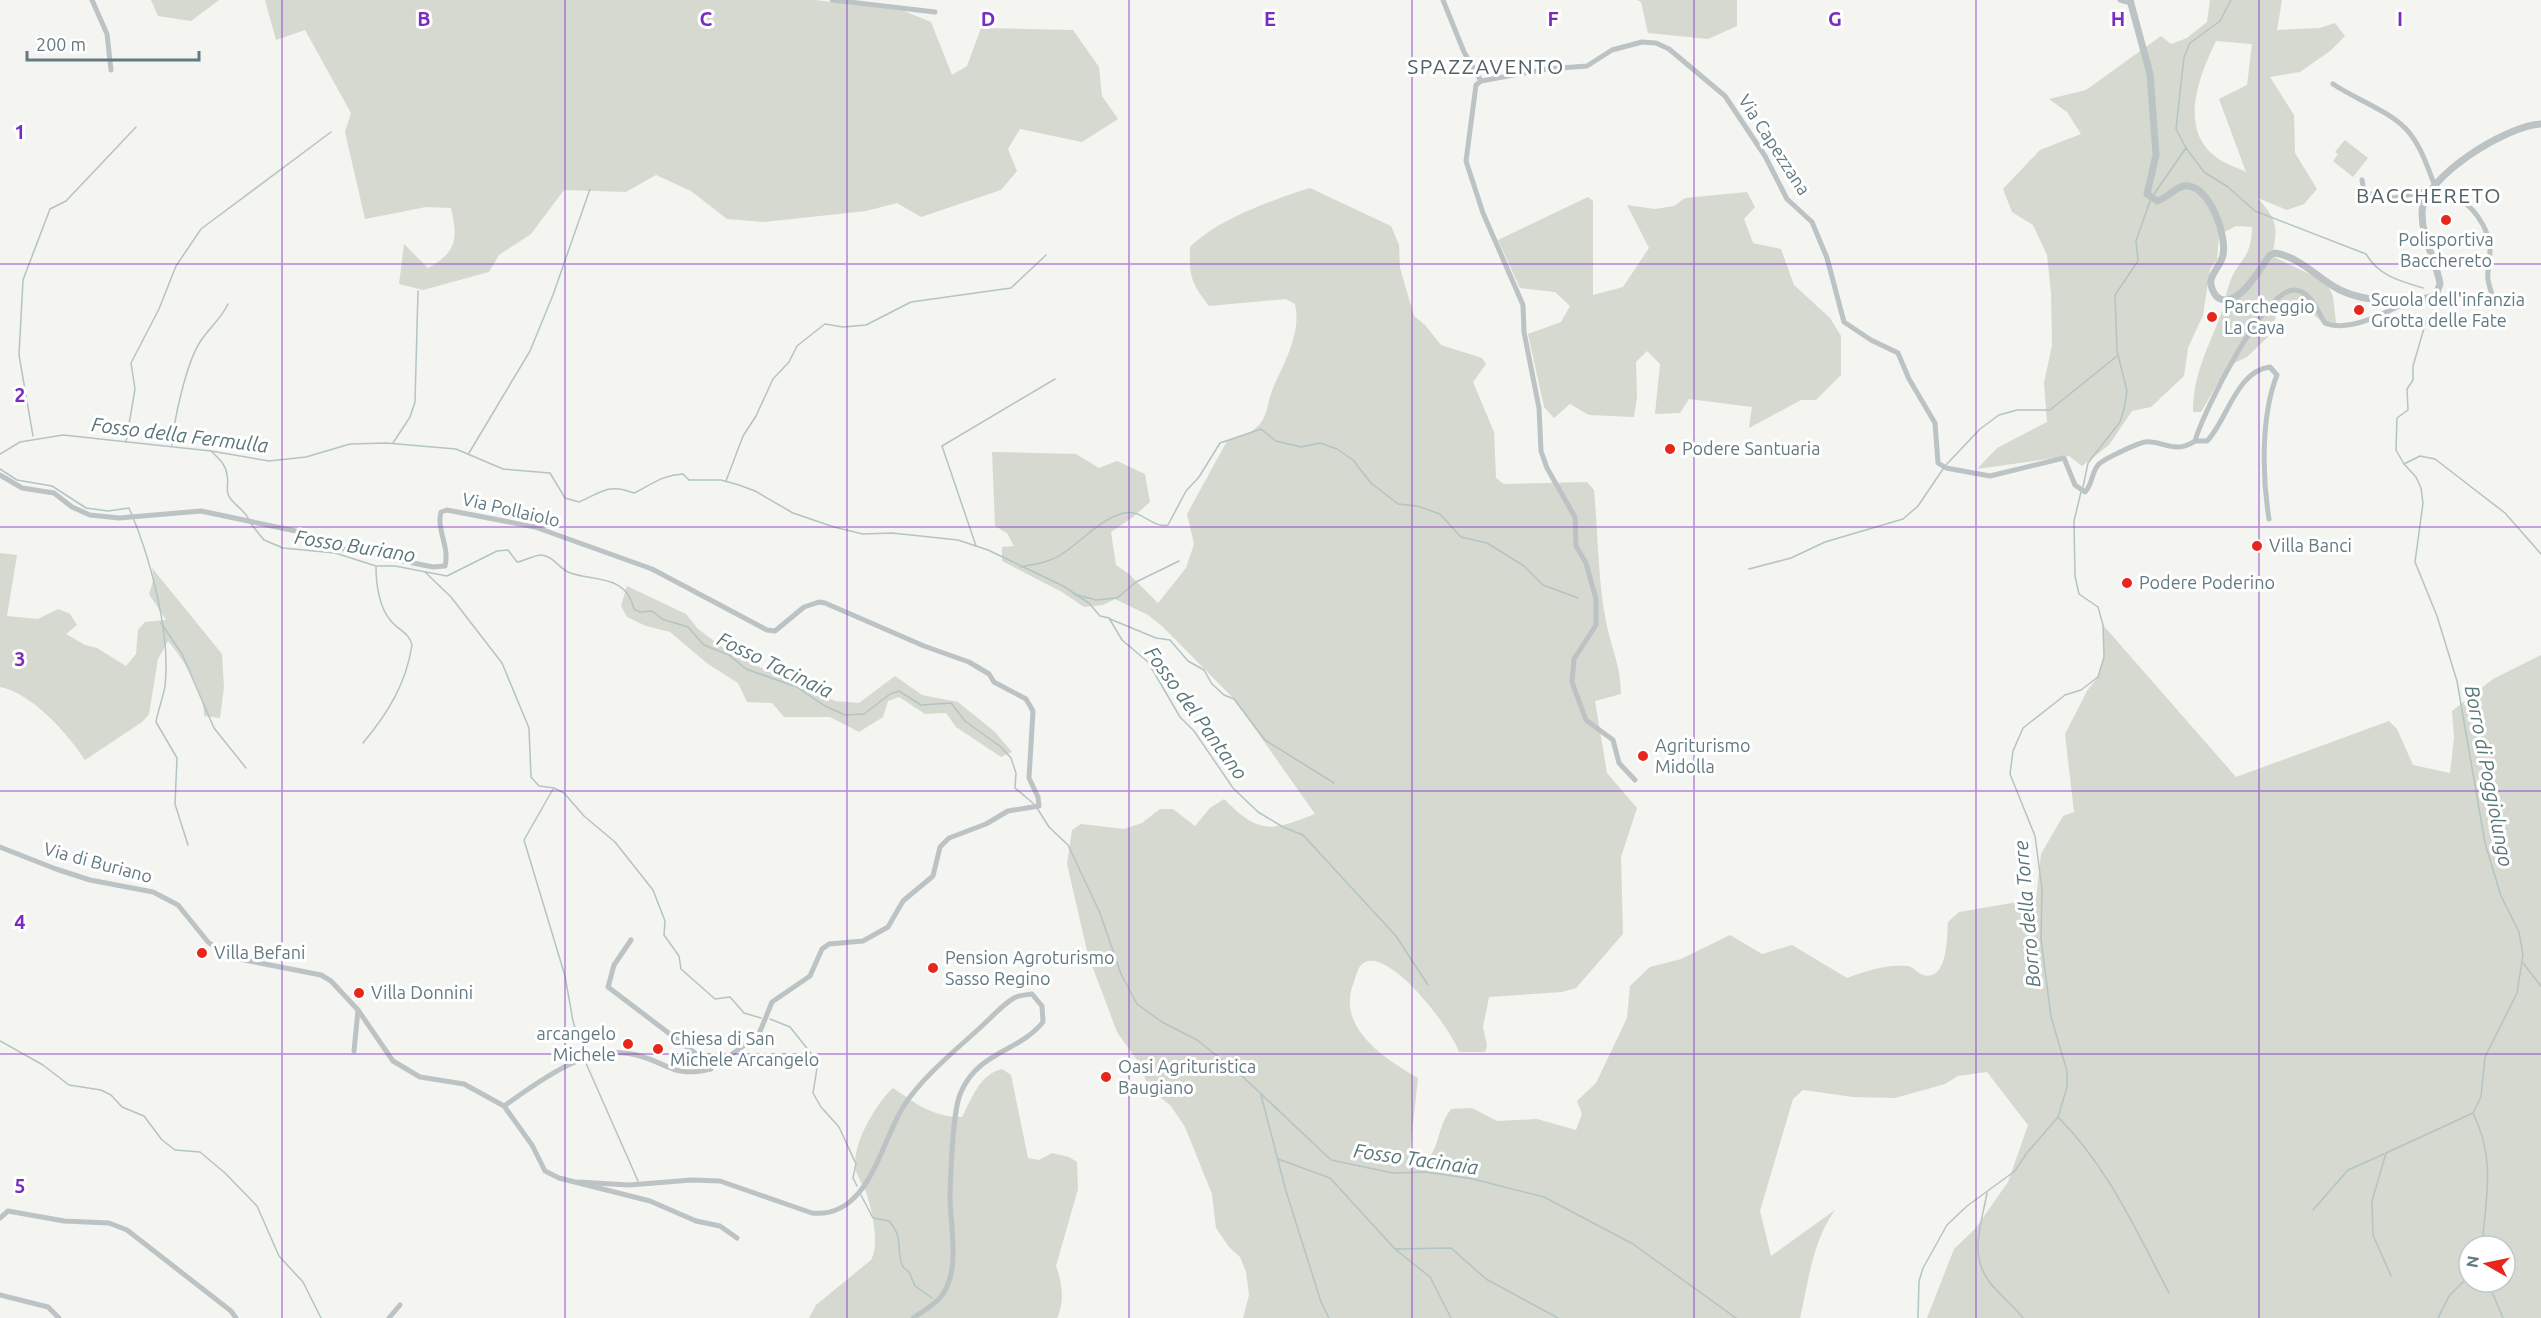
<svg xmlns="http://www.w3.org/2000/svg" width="2541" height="1318" font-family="Ubuntu,sans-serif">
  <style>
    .green { fill: #d5d9cf; fill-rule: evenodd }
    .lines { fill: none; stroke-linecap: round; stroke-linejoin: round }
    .stream { stroke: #b3c4c5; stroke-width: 1.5 }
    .minor { stroke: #bcc3c5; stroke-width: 5 }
    .tertiary { stroke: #bcc3c5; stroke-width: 7 }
    .grid { fill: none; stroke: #7b2cbf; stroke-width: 1.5; stroke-opacity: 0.55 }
    .poi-dot { fill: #e8271c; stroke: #fff; stroke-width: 2 }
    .labels { text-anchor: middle; stroke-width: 6; stroke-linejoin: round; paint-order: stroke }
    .street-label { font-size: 18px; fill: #627a82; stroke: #fff }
    .poi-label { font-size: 18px; fill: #627a82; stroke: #fff; text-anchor: start }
    .water-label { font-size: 20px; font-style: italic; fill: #597678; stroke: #fff }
    .quarter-label { font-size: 21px; letter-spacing: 1.5px; fill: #506167; stroke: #fff }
    .grid-label { font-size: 20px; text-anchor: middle; font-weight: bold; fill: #7b2cbf; stroke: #fff; stroke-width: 6; stroke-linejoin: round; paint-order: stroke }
  </style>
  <rect width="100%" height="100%" fill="#f4f4f0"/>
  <g class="green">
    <path d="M151,0H219L191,21L158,16Z"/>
    <path d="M265,0H815L904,11L931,22L952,75L967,66L981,28L1073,30L1099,67L1102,96L1118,119L1082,142L1020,129L1008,149L1017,171L1001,190L921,217L897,203L866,211L764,222L727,219L691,191L656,175L626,192L564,190L531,234L499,255L489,272L423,290L399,284L404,244L428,268C457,252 458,239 451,208L426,207L365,219L345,132L351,113L305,30L276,40Z"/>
    <path d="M1637,0H1737V26L1708,39L1648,33L1641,2Z"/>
    <path d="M2210,0H2282L2277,30L2320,28L2335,23L2345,36L2330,51L2300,72L2270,77L2294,115L2295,153L2317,189L2304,204L2287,210L2258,198C2278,222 2278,226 2272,256L2326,282L2333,296L2336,323L2322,322C2306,306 2301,305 2278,308L2271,334L2247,357L2228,366L2201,412H2193C2193,374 2208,349 2221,314C2225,303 2226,292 2230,282C2238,259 2252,259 2252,227L2236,226L2219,235L2217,260L2210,269L2203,315L2188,348L2184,376L2151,407L2132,411L2109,445L2082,466L2069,456L1977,469L1997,448L2047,422L2044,383L2052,345L2051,293L2047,255L2033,225L2012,212L2003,189L2040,150L2081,134L2067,112L2049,99L2086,90L2161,36L2171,44L2187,38L2207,22ZM2216,41L2252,44L2247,85L2219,99L2246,172C2237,167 2224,164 2216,157C2178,129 2199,76 2216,41Z"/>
    <path d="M2345,140L2368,158L2353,177L2333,161L2338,154L2335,152Z"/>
    <path d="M1310,188L1391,226L1399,245L1400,268L1414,316L1425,325L1441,345L1482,358L1486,364L1473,382L1494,432L1496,478L1504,484L1587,482L1594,490C1598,531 1598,583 1606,621C1611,648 1621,666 1621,694L1595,701L1607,773L1637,808L1621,857L1623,934L1576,988L1562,992L1489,997L1483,1027L1487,1046L1485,1052H1459C1452,1030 1392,950 1365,962C1358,965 1356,976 1354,982C1335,1027 1385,1059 1418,1078L1408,1169C1444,1160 1432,1134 1451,1109L1472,1108L1497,1121L1537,1119L1576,1130L1582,1114L1577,1101L1596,1083L1627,1018L1630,986L1650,967L1681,959L1730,935L1762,954L1792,945L1847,978C1865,971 1888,964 1907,966C1913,966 1917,973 1923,975C1948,982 1947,936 1948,922L1959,912L2036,899L2041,854L2063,816L2074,812L2065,734L2087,691L2098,677L2104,657L2103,625L2236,777L2389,721L2397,729L2413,765L2450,773L2454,738L2452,711L2493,679L2541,655V1318H1927L1954,1249L1975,1229L2008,1182L2028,1125L1987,1072L1958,1076L1945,1084L1895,1098L1853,1097L1803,1090L1793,1099L1760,1211L1771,1256L1835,1210C1812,1242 1809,1280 1800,1318H1243L1249,1295L1246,1272L1240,1257L1229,1247L1216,1228L1212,1194L1185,1127L1171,1106L1149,1088L1139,1063L1117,1032L1088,955L1067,864L1072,830L1081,824L1124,829L1142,823L1160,809H1173L1195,826L1210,808L1224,799C1259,834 1269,832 1315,814L1234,699L1162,626L1148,615L1115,599L1103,605L1084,607L1062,592L1002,561V547L1014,546L1007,533L995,526L992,452L1076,454L1099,468L1117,461L1145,474L1150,502L1133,517L1111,532L1116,565L1129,574L1158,603L1186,568L1194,544L1187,514L1227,441C1239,436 1250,435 1259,425C1268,415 1267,403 1272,391C1283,364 1302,334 1295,304L1286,299L1209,306C1191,283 1189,276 1190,247C1216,220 1274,199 1310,188ZM2469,1246H2505V1282H2469Z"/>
    <path d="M1747,192L1755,207L1744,219L1753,243L1781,249L1794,285L1830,318L1841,336V375L1816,400H1801L1749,428L1752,407L1689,399L1680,413L1655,414L1660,364L1647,351L1636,362L1637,397L1634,417L1589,415L1570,404L1554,418L1544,407L1528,334L1561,322L1570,306L1555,292L1520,288L1498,240L1588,197L1593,201V295L1623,287L1649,248L1627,205L1655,209L1674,206L1685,198Z"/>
    <path d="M0,553L17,555L7,616L38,619L58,609L70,614L77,625L66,634L85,645L97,648L126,666L136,654L138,630L145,622L166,620L149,594L154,578L152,568L222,654L224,687L220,718L204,716C205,692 183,659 168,641L158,659L149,714L142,722L85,760C67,733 32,693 0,687Z"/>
    <path d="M627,586L686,614L698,629L722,647L755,665L835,701L859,703L895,676L922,695L958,702L995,732L1012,752L1001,757L956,727L946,713L925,714L899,697L888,701L883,717L859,732L830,717H784L772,703L747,702L738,683L708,664L670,632L646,626L627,617L621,606Z"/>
    <path d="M1002,1069L1011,1075L1028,1158L1039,1160L1052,1153L1069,1157L1077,1162L1078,1189L1056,1266C1062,1282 1065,1302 1057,1318H809L816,1305L871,1260C880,1244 872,1210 866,1192C863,1185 858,1178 856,1171C850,1147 876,1103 893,1088C916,1104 933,1117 962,1117C972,1098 980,1074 1002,1069Z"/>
  </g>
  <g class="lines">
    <g class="stream">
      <path d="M2231,0L2220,21L2190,43L2184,57L2176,129L2186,148L2204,172L2228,187L2255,211L2366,254C2379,276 2400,281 2423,288"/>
      <path d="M2154,194L2186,148"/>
      <path d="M2427,318L2413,366V380L2407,389L2408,410L2397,418L2396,450L2404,464L2416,477L2421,488L2423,503L2415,562L2437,616L2457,681L2485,843L2501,896L2519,932L2523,955L2517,993L2485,1057L2481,1097L2473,1113C2496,1160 2486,1196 2482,1246"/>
      <path d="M33,436L19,355L23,280L50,209L66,201L136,127"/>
      <path d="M126,442L135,389L131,363L159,309L176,266L201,229L331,132"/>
      <path d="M393,443L410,417L415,402L418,291"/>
      <path d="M172,445C174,419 186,364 200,342C209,328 221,319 228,304"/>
      <path d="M211,451C218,458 226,464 227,475C229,481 226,488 228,494C231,504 245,509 249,520"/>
      <path d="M469,453L530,351L553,295L590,189"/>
      <path d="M0,454L20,442L63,435L211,451L269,461L306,457L350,444L386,443L456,449L503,469L550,473L565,498L579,502C602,492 608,483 634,493C651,485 662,475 683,474L689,480H721L739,485L755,491L793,513L834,527L863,534L892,533L958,540L988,550L1063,586L1089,603L1100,616L1109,618L1122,640L1148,662L1180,717L1194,731L1233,788L1258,812L1283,827L1303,835L1396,936L1428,985"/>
      <path d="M2404,464L2420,456L2435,459L2505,513L2541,554"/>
      <path d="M1946,465L1980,429L1999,415L2017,410H2050L2117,356"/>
      <path d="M0,469L17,480L52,486L86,508L108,511L129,508C150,556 171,633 165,686C163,698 158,710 156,722L177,758L175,804L188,845"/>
      <path d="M726,481L743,436L756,416L773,379L789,362L797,346L821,327L825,324L843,327L866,325L911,302L1011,288L1046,255"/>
      <path d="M2083,487L2088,463L2120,422L2124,409L2127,391L2117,351L2115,295L2138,261L2136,241L2150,201"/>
      <path d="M251,524L264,540L283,548L335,553L376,566H395L447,576L497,551L508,550L517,562C525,561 532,556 540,555C552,555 558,567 568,572C591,582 626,573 634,609L640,612L652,611L662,619L688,627L704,645L729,655L746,669L797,687L825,706L845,715L864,714L890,694L899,691L921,705L951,703L965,721L1001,747L1011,758L1016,773L1015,788L1034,804"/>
      <path d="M976,546L942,446L1055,379"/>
      <path d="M1021,567C1034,564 1051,562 1062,554C1082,541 1100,519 1124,513C1142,509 1153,529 1168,525L1186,491L1199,477L1220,443L1261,429L1276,441L1301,447L1320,443L1337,449L1353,460L1371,483L1398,504L1417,506L1440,514L1461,537L1487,543L1524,566L1543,585L1578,598"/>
      <path d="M1749,569L1791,558L1825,542L1903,519L1918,506L1943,469"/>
      <path d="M425,572L451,597L502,663L529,728L531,777L539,786L554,788L564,793L584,816L615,842L653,890L665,921L664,935L679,956L681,969L715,999L730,997L744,1013L761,1018"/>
      <path d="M1074,594L1096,600L1117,598L1136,582L1179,561"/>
      <path d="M1110,619L1156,638L1170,640L1188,661L1204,670L1212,684L1224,695L1234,699L1265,740L1334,783"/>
      <path d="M161,623L182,654L214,728L246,768"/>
      <path d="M363,743C388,713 406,684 412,645C410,633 398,630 391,621C379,608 376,583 376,567"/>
      <path d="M553,789L524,840L565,976L573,1021L584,1056"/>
      <path d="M1037,808L1049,827L1068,845L1100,913L1121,974L1137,1004L1162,1022L1197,1040L1240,1074L1331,1160L1393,1173L1426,1172L1473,1179L1544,1197L1633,1244L1736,1318"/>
      <path d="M2523,963L2541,986"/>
      <path d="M770,1019L790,1027L818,1062L813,1093L821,1107L839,1127L856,1164L853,1178L857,1186"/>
      <path d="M0,1041L43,1065L69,1085L101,1090L111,1095L122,1107L144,1116L162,1140L175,1150L200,1152L225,1173L257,1206L279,1256L303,1282L321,1318"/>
      <path d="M585,1061L638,1181"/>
      <path d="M1261,1095L1286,1191L1321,1302L1329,1318"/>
      <path d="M2058,1117C2108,1167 2137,1232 2169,1293"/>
      <path d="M1278,1159L1330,1178L1395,1249L1430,1277L1451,1318"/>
      <path d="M1987,1193C1982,1222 1969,1253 1988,1280C1998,1294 2012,1304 2023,1318"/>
      <path d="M861,1195L873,1218L889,1221C905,1239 895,1250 903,1267L909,1272L915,1286L932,1298"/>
      <path d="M2313,1210L2348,1170L2384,1154"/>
      <path d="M1395,1249L1451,1248L1486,1279L1558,1318"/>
      <path d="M2391,1276L2373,1235L2372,1201L2386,1153L2473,1113"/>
      <path d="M2488,1282L2503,1318"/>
      <path d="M1918,1318L1919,1281L1923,1268L1947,1225L1967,1206L2015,1171L2026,1154L2058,1117L2067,1087V1071L2051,1017L2041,939L2042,889L2035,836L2010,774L2013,751L2023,728L2065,695L2081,690L2098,677L2104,657L2103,625L2098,607L2079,594L2075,576L2074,521L2081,492"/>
      <path d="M2438,1318L2449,1296L2469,1276"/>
    </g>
    <g class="minor">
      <path d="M92,0L107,34L111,70"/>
      <path d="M832,0L935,12"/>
      <path d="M1443,0L1464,52L1481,81"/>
      <path d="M2120,0L2131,3"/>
      <path d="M2333,84C2355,99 2387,110 2405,128C2420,143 2427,166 2435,186"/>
      <path d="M2362,180L2364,191L2376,196L2394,198L2430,190"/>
      <path d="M2424,200C2431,199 2440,197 2447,197C2470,197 2491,230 2490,251C2489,274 2484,273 2493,297"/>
      <path d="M2195,441H2207C2227,421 2236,371 2270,367L2277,375C2261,415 2262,476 2269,519"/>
      <path d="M0,475L22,488L54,493L72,507L90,515L119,518L201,511L305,533L339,548L433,567L445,566C450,547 436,529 441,512L447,510L535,527L652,569L767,630L775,631L804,607L819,602L825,603L924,646L969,662L989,674L994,682L1026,699L1033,711L1029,778L1038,797L1039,806L1008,811L986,824L949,838L940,847L933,876L903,901L888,927L863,941L829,944L822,949L810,976L772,1002L759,1034L719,1064L712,1066L711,1069C673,1078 670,1064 637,1055C589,1042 541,1080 504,1106"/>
      <path d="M1635,780L1619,763L1613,740L1586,720L1572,682L1574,659L1596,625V599L1586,563L1576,546L1575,517L1547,468L1541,451L1539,408L1524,332L1523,305L1483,213L1466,161L1476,85L1481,81L1547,69L1587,66L1612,50L1642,42L1656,43L1669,49L1725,96L1765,156L1787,199L1812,222L1827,258L1844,322L1871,340L1898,353L1909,379L1935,423L1938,463L1946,468L1990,476L2064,458L2075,485L2085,492C2093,484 2091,472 2099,464C2104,459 2138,443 2145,442C2162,440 2175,455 2195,441C2203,413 2264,288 2295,290C2312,292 2317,311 2325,323C2349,333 2385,313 2407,302"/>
      <path d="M0,847L56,869L90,880L153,892L178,905L208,942L229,957L321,975L331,981L358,1010L393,1061L420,1077L464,1084L504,1106L532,1145L545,1171L559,1178L650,1201L696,1221L720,1226L737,1238"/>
      <path d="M631,940L614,965L608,987L712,1066"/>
      <path d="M354,1051L358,1010"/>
      <path d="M578,1182L629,1185L692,1180L720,1181L812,1213C868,1219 880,1145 903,1107C923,1076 956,1050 983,1025C993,1016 1002,1005 1014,998C1019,995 1026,995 1032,994L1042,1006L1043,1022C1019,1052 979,1051 961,1092C952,1111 951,1172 950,1196C950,1227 962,1274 939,1299C932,1306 922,1312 913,1318"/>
      <path d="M0,1218L8,1211L64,1221L109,1223L127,1230L231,1311L236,1318"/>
      <path d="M0,1295L48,1307L59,1318"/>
      <path d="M389,1318L400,1305"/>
    </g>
    <path class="tertiary" d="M2130,0L2150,74L2156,155L2147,194L2157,201C2168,198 2177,184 2189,186C2211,190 2227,236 2223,255C2221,265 2213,271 2211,280C2210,285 2213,293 2217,297C2237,312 2261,267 2270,255L2275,253C2301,257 2318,279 2340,290C2364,302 2412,305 2436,295L2440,284C2436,259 2422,241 2422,213C2422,177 2508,125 2541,124"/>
  </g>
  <path class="grid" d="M282,0V1318M565,0V1318M847,0V1318M1129,0V1318M1412,0V1318M1694,0V1318M1976,0V1318M2259,0V1318M0,264H2541M0,527H2541M0,791H2541M0,1054H2541"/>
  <g class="poi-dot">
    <circle cx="2446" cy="220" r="6"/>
    <circle cx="2359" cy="310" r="6"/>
    <circle cx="2212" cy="317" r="6"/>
    <circle cx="1670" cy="449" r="6"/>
    <circle cx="2257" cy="546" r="6"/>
    <circle cx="2127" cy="583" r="6"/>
    <circle cx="1643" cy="756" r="6"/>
    <circle cx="202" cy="953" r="6"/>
    <circle cx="933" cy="968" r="6"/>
    <circle cx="359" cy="993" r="6"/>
    <circle cx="628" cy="1044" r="6"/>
    <circle cx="658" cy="1049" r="6"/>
    <circle cx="1106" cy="1077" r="6"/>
  </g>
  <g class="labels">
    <g class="street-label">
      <text transform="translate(1774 145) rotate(57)" y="6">Via Capezzana</text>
      <text transform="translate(511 510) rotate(13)" y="6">Via Pollaiolo</text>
      <text transform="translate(98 863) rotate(15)" y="6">Via di Buriano</text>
    </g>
    <g class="poi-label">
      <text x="2446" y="246" text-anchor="middle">Polisportiva<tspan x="2446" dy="21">Bacchereto</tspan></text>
      <text x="2371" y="306">Scuola dell'infanzia<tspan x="2371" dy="21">Grotta delle Fate</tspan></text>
      <text x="2224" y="313">Parcheggio<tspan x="2224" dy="21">La Cava</tspan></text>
      <text x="1682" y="455">Podere Santuaria</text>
      <text x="2269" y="552">Villa Banci</text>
      <text x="2139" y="589">Podere Poderino</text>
      <text x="1655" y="752">Agriturismo<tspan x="1655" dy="21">Midolla</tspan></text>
      <text x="214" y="959">Villa Befani</text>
      <text x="945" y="964">Pension Agroturismo<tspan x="945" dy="21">Sasso Regino</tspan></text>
      <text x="371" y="999">Villa Donnini</text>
      <text x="616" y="1040" text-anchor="end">arcangelo<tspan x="616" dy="21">Michele</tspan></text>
      <text x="670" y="1045">Chiesa di San<tspan x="670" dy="21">Michele Arcangelo</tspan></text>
      <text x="1118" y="1073">Oasi Agrituristica<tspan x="1118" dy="21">Baugiano</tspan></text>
    </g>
    <g class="water-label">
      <text transform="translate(180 435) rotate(7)" y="7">Fosso della Fermulla</text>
      <text transform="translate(355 546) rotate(9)" y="7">Fosso Buriano</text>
      <text transform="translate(775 665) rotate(26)" y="7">Fosso Tacinaia</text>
      <text transform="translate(1196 713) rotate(54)" y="7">Fosso del Pantano</text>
      <text transform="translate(2489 776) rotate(79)" y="7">Borro di Poggiolungo</text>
      <text transform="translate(2027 914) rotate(-95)" y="7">Borro della Torre</text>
      <text transform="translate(1416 1159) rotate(8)" y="7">Fosso Tacinaia</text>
    </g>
    <g class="quarter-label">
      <text x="1486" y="74">SPAZZAVENTO</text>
      <text x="2429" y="203">BACCHERETO</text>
    </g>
  </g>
  <g class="grid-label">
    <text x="424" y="26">B</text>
    <text x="706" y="26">C</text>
    <text x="988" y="26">D</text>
    <text x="1270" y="26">E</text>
    <text x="1553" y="26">F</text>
    <text x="1835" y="26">G</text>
    <text x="2118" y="26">H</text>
    <text x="2400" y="26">I</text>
    <text x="20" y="139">1</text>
    <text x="20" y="402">2</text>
    <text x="20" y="666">3</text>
    <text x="20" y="929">4</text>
    <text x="20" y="1193">5</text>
  </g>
  <g transform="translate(2487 1264) rotate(279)"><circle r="28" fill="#ffffff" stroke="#c0cacd" stroke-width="1.5"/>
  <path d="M0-4.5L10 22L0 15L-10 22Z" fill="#e8271c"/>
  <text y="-9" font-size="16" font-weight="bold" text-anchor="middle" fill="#627a82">N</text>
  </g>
  <path d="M27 51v9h172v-9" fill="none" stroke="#627a82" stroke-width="3"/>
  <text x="36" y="51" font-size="18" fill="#627a82" stroke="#ffffff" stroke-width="4.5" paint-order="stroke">200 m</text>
</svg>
